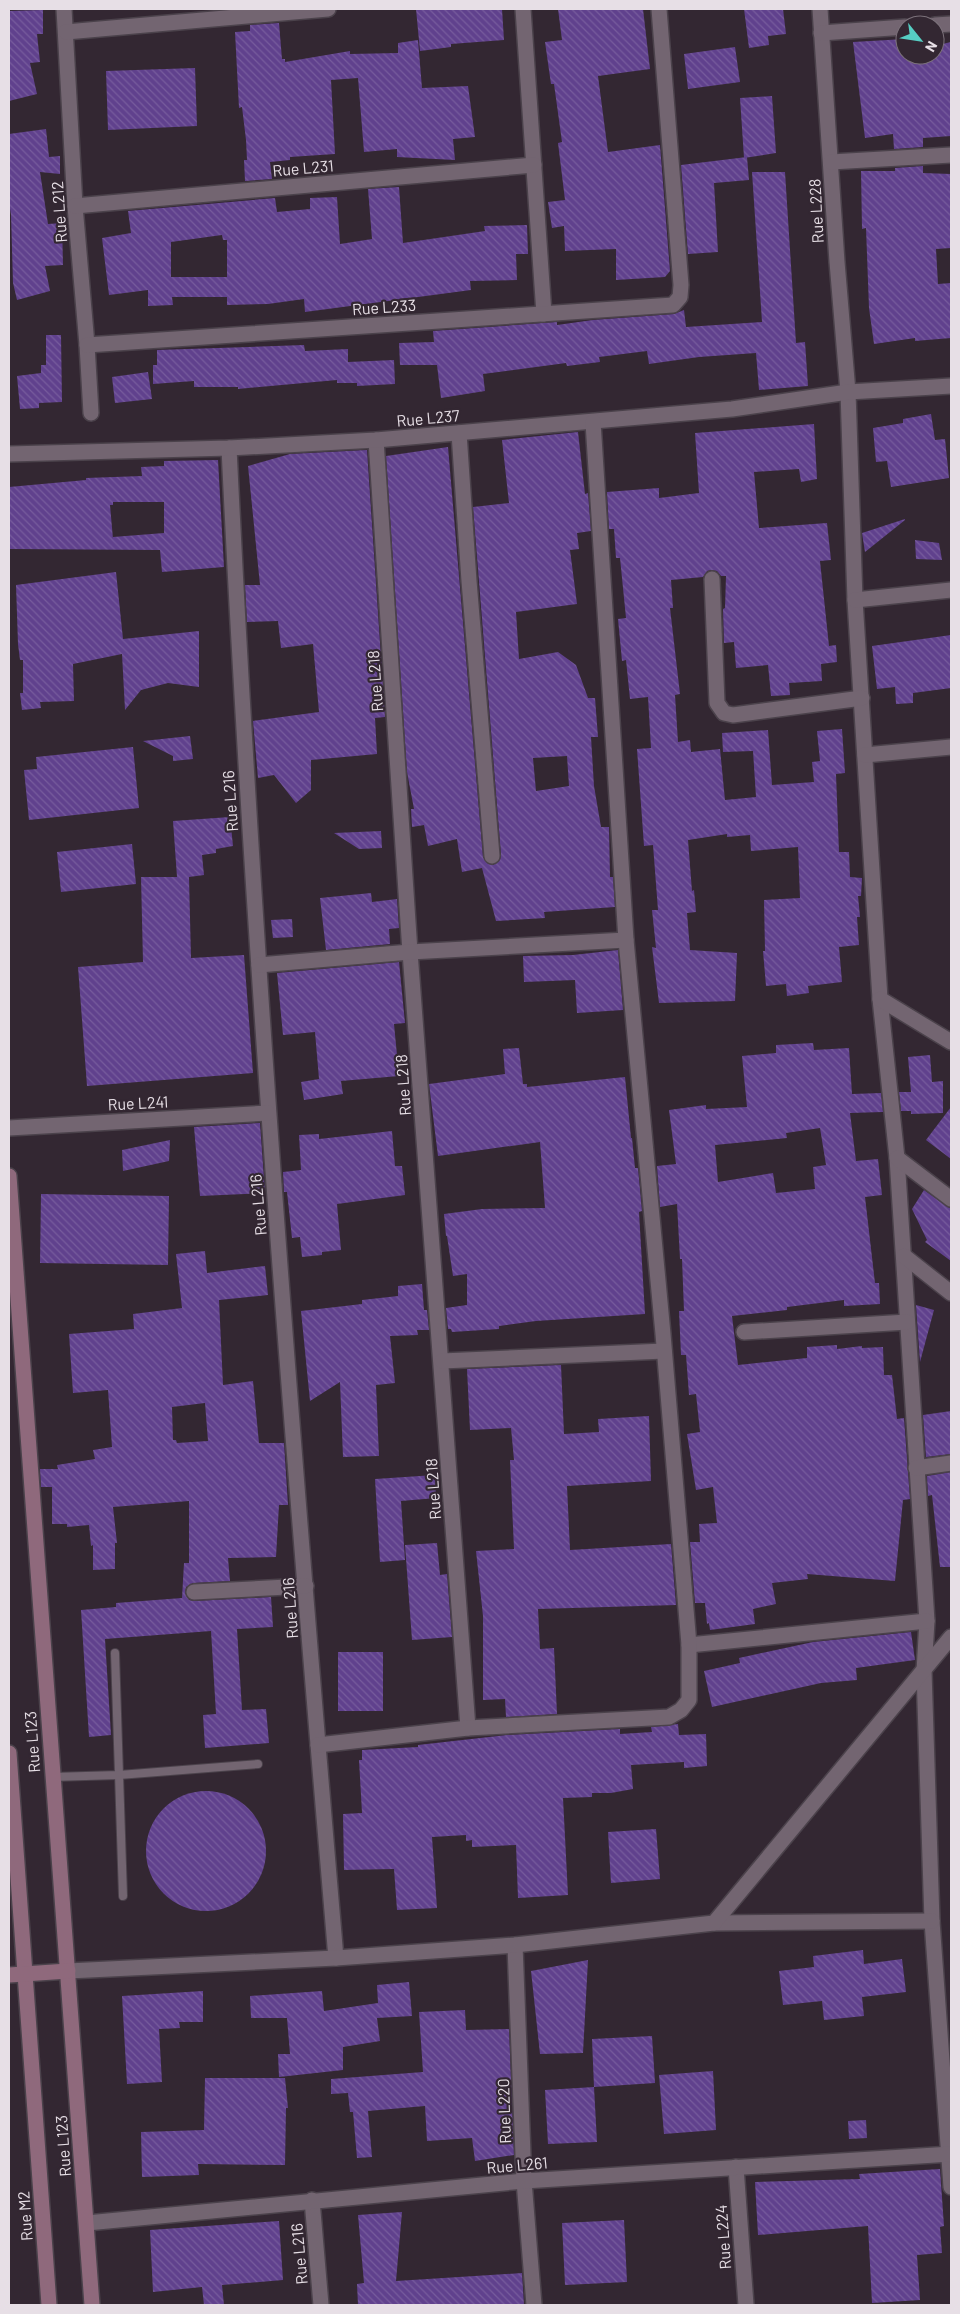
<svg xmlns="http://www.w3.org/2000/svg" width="960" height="2314" font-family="Barlow,sans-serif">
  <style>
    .building { fill: url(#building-back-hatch); fill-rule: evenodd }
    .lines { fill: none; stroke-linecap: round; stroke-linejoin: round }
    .lane-casing { stroke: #4b424b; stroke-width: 10 }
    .street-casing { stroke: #4b424b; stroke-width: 18 }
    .secondary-casing { stroke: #4b424b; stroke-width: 18 }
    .lane { stroke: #736571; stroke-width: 8 }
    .street { stroke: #736571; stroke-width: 15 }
    .secondary { stroke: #8f697c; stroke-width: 15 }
    .labels { text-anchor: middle; stroke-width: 4.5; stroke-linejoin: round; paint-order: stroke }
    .street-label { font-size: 16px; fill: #e7dfe6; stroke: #332732 }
  </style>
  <defs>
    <pattern id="building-back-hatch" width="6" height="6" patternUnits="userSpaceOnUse" patternTransform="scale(1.25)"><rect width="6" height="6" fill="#60418d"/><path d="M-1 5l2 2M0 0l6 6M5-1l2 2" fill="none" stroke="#775c9d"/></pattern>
  </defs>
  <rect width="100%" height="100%" fill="#332732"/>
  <g class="building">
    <path d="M416,9H449V10L502,9L504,40L451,44V47L420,51Z"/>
    <path d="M558,9H643L650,69L598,76L608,152L660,145L670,271L665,277L616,280V249L565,251L564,226L552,228L548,202L565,200L558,143L562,142L554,84H551L545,42L562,40Z"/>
    <path d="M744,9H783L786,34L768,36L769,45L749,48Z"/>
    <path d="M43,10V34H37L40,62L30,63L37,94L9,101V11Z"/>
    <path d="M279,23L282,59H285V62L350,51V54L398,53V43L418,40L422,88L468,86L475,137L453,139L455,160L397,157V149L364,152L358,78L331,80L335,154L290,157V160L270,162L272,179L245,181L244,160H247L246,140L242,107L239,108L235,32L250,31V25Z"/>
    <path d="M935,37H937L938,45L951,42V136L923,138V147L894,149L893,134L865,138L853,42L905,39V55H935Z"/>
    <path d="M735,47L740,82L688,89L684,54Z"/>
    <path d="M195,68L197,126L108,130L106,71Z"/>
    <path d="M772,96L776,153L744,158L740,98Z"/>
    <path d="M46,129L49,157L60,156V174L40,172L48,224L62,223L63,265L45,266L50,291L17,300L13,283L11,215L9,202V134Z"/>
    <path d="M747,157L749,180L714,183L718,252L688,254L681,165Z"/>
    <path d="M923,166V173L951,174V248L936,249L938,284L951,283V338L915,341V338L874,344L869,308L866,228L862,229L861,171H895V168Z"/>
    <path d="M752,172H785L796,343L805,342L808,386L759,390L756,353L699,357L649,364L647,351L599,357L600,362L567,366L566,363L483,374L485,391L441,398L437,365H400L399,343L434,342L433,331L557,322V325L593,320L674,314L684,310L686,327L762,322Z"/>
    <path d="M399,187L403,243L485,231L484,226L527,225L528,254H516L517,280L470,281L471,290L305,312L304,299L268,304L227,305V297H172L173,305L148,306V290L109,295L102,238L131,233L128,211L275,198L277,212L310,209V198L337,197L340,244L372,239L368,189ZM222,235L223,240H227V277H171V242Z"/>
    <path d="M46,335H61L62,402L39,403V408L20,409L17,376L41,373V365H46Z"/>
    <path d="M304,345L305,351L348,349V362L394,360L395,384L357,386V383H337V380L238,389V387H194V381L153,384V365H157V350Z"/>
    <path d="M148,372L152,399L115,403L112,377Z"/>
    <path d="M931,414L935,440L945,439L949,478L891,487L887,461L876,462L873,428L903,423V419Z"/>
    <path d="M814,424L817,479L801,482L799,469L754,472L759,528L827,523L831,560L820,561L829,646L836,645L837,662L821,664L822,681L789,683L790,695L771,696L768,665L736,668L734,642L724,643L723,609L725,608L726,576H721L717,571L711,570L707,571L703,577L671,580L673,608H670L680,694L675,695L678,742L690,740L691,752L720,749L725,800L756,797L753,751L723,752L722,733L768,730L772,785L814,782L812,762L820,761L817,731L842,729L845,773L836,774L839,852H849L850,877L862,878L861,896H858L860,917H857L859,945L839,947L842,982L808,986L809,993L787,996L786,984L766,986L763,951H765L764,900L800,898L798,847L751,851L750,835L727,837V834L688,840L692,891L694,890L696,912L687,913L690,950L737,953L735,1001L659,1003L652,947L656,948L652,910H658L653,845L644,846L637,749L651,748L648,697L630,699L626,660L622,661L618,619L626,618L620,558H616L614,529H609L607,492L659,488V498L699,493L695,433Z"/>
    <path d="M578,432L585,494L588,493L591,531L577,533L579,549L570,550L577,604L516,612L519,659L558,652L576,665L588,698H595L598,737H591L594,786L601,827H609L610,877H613L615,907L544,912L545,918L496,921L482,868L462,872L457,839L428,846L424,825L412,827L411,809H414L407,772L386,456L448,447L483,857L488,864L493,865L500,860L501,855L473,507L509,503L502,440ZM567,756L569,786L536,791L533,758Z"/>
    <path d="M367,450L385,717L375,718L377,754L311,760V790L296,803L274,775L258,778L253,721L319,712L313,644L281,648L278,621L247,622L245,585H260L248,466L290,454Z"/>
    <path d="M218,460L224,567L162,572L160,550L9,549V487L86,480V478L142,476L141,467L164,466V461ZM113,502H164V533L113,537V539L110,505H113Z"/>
    <path d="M905,519V520L865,552L862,533Z"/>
    <path d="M915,540L939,543L942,560L916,559Z"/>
    <path d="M116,572L123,639L199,631V687L168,683L141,690L125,710L122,654L73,664L74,701L40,702L41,708L22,710L20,693H23V660H20L18,644L16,585Z"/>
    <path d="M951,635V688L913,693V703L896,704L895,687L877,689L872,646Z"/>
    <path d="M190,736L193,759L173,761V756L143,741Z"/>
    <path d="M133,747L139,808L29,820L24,770L37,769L36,757Z"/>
    <path d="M230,817L233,846L216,849V853L202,855L204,875L189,877L191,958L244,955L253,1073L87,1086L78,967L143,962L141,877H177L173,821Z"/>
    <path d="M381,831L382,848L359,849L334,833Z"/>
    <path d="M132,844L136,884L61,892L57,852Z"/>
    <path d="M371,893L372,902L397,899L399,928L389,929L390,944L326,950L320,898Z"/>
    <path d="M292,919L293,937L273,938L271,920Z"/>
    <path d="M618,950L623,1010L577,1013L575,980L524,982L523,956L573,955Z"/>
    <path d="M399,962L405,1023L394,1024L399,1076L341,1081L343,1094L304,1100L301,1082L319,1079L315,1032L283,1035L277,973Z"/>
    <path d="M813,1043L814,1050L849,1048L852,1094L881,1093L883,1112L850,1113L856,1161L878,1159L882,1195L865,1197L875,1283H879L880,1304L844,1306V1300L787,1307V1310L732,1316L738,1365L807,1358V1347L837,1345V1349L862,1346V1348L883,1347L884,1375H892L897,1419L904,1418L910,1499L903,1500L895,1581L807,1574L808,1579L772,1583L776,1604L753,1609L755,1624L710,1630L709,1623L707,1624L705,1603H695L690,1542H700L699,1524L717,1523L713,1487L696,1490L687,1434L700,1432L696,1394L689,1395L686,1355H681L679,1311H684L682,1259H680L677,1204L660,1207L657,1166L676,1164L669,1110L706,1105V1109L747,1107L742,1056L776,1053V1045ZM820,1128L826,1165L813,1167L815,1189L776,1193L773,1173L718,1182L715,1145L787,1138L786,1133Z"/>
    <path d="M519,1048L523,1084H527V1087L625,1077L631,1138H632L635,1168H638L642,1211L639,1212L645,1314L536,1321L499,1326V1329L452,1332L451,1329H448L446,1308L467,1305V1274L453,1276L447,1236H446L444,1214L482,1209L545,1208L540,1142L438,1156L429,1084L505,1074L503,1049Z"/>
    <path d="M930,1055L932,1082L943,1081V1113L911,1114V1111H901L899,1092H911L908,1057Z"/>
    <path d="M951,1107V1159L926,1140Z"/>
    <path d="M260,1123L265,1193L200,1196L194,1127Z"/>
    <path d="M392,1131L395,1166H402L405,1195L337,1204L341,1250L322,1252V1255L302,1257L300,1237L292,1238L287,1192H284L283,1172L301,1170L299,1135L319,1134V1139Z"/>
    <path d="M170,1140L169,1161L123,1171L122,1150Z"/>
    <path d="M924,1190L951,1209V1261L925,1242L927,1240L912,1209Z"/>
    <path d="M41,1194L169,1196L168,1265L40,1263Z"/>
    <path d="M205,1251L207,1273L265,1266L268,1295L219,1300L223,1385L253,1381L259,1443H284L288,1505H279L276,1557L228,1558L230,1581L193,1583L186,1587L185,1593L189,1600L194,1601L271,1597L273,1627L237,1629L242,1710L266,1709L269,1743L205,1748L203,1715L216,1714L211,1631L105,1639L111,1735L89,1737L81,1610L116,1607V1603L182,1598L184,1563H189V1501L113,1507L117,1543H115V1569L93,1570V1545L91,1546L89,1525L67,1527V1524H52V1487H41L40,1469H58L57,1465L95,1459L93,1450L112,1447L108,1390L73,1393L69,1334L134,1329L133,1314L182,1308L176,1254ZM205,1403L208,1441L177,1443L176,1440H173L172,1407Z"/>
    <path d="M422,1284L424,1310H427L429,1330H417L418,1335L390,1336L395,1383L376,1385L379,1456L343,1457L340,1382L310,1401L301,1311L362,1304V1300L398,1296V1286Z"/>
    <path d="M916,1305L934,1310L920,1362Z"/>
    <path d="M561,1365L564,1434L599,1432L598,1419L649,1416L651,1481L567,1486L570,1550L671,1544L676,1605L538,1609L540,1649L554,1648L557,1714L506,1717L505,1699L483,1700V1616L476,1551L514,1549L510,1460H514L511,1428L470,1430L467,1369Z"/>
    <path d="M951,1411V1454L926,1457L923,1415Z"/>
    <path d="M951,1472V1567H940L932,1495L928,1496L927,1476Z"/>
    <path d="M435,1475L436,1498L401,1501L405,1560L380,1562L375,1479Z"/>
    <path d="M437,1543L440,1575L447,1574L452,1637L412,1640L405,1545Z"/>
    <path d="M911,1632L915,1660L856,1668L857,1680L821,1683L712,1707L704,1671L740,1663L739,1658L813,1642Z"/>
    <rect x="338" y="1652" width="45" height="59"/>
    <path d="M678,1724L679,1735L706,1734L707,1766L684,1768V1762L631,1765L633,1789L611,1793H592V1797L563,1798L568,1895L518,1898L516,1845L472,1847V1840L466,1841V1835L432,1837L437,1908L397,1910L394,1869L344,1870L343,1814L362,1813L359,1760H362V1750L418,1747V1745L507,1735L620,1729V1734L652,1732L651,1727Z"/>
    <circle cx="206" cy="1851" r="60"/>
    <path d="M656,1829L660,1879L611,1883L608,1832Z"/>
    <path d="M863,1950L864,1964L902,1959L906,1992L862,1997L864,2016L824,2020L822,2001L783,2005L779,1971L814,1967L813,1956Z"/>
    <path d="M588,1960L583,2053L540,2054L531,1971Z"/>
    <path d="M409,1982L412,2016L377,2018L380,2041L343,2047V2070L279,2077L278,2054H290L287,2018H251L250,1996L322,1991L324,2011L378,2003L377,1985Z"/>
    <path d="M203,1991V2022H179L180,2028L159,2029L162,2082L127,2084L122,1996Z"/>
    <path d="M465,2010L466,2030L509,2029L514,2155L475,2161L472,2138L427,2141L425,2106L368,2111L372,2157L357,2158L353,2112H350L348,2093L331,2094V2079L423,2072L419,2012Z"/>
    <path d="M652,2036L655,2083L594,2087L592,2039Z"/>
    <path d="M713,2071L716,2130L664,2134L659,2075Z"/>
    <path d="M205,2078H285L288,2108H286L285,2165L198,2164L199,2175L142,2177L141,2132L204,2130Z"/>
    <path d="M594,2087L597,2142L548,2144L545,2090Z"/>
    <path d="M866,2120L867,2138L849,2139L848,2121Z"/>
    <path d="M940,2169L944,2226L940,2227L942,2253L917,2255L920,2300L872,2303L868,2226L758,2235L755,2182L860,2179L859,2174Z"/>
    <path d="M402,2212L396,2281L522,2273L524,2305H358L357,2284L364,2283L358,2215Z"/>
    <path d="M624,2220L627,2282L565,2285L562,2223Z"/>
    <path d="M279,2221L283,2280L222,2285L224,2305H204L202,2287L153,2292L150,2230Z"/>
  </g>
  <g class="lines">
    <g class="lane-casing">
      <g id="lane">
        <path d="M115,1653L123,1896"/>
        <path d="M52,1777L119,1775L258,1764"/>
      </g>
    </g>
    <g class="street-casing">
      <g id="street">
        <path d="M64,9L75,206L87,345L91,413"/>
        <path d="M523,9L544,314"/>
        <path d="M820,9L837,262L848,392L855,600L880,999L897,1158L927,1621L924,1671L932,1921L951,2187"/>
        <path d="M935,25L951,24"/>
        <path d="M66,32L328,9"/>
        <path d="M821,33L905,27"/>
        <path d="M831,162L951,155"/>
        <path d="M75,206L534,165"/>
        <path d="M87,345L673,305L680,297L681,285L659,9"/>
        <path d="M459,433L469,581L492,856"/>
        <path d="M376,440L410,952L468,1728"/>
        <path d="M229,448C253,952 293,1455 336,1958"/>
        <path d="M9,454L229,448L376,440L732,409L848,392L951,386"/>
        <path d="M712,579L717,703L724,713L733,715L862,698"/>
        <path d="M855,600L951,590"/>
        <path d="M865,755L951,747"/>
        <path d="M259,965L410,952L626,940"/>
        <path d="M880,999L951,1042"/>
        <path d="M9,1128L268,1113"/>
        <path d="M897,1158L951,1199"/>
        <path d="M904,1256L951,1293"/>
        <path d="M744,1332L907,1322"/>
        <path d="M442,1361L664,1351"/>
        <path d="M916,1468L951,1463"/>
        <path d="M194,1592L306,1586"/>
        <path d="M689,1645L927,1621"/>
        <path d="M318,1745L468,1728L669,1717L681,1710L689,1700V1645L663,1334L626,940L593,422"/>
        <path d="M714,1923L932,1921"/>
        <path d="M515,1945L524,2181L534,2305"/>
        <path d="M68,1971L336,1958L515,1945L714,1923L951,1637"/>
        <path d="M736,2167L746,2305"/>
        <path d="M312,2200L321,2305"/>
        <path d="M87,2223L524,2181L951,2154"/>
      </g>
    </g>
    <g class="secondary-casing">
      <g id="secondary">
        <path d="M9,1176L92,2305"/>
        <path d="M9,1753L49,2305"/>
        <path d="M9,1975L68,1971"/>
      </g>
    </g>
    <use href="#lane" class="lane"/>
    <use href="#street" class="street"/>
    <use href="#secondary" class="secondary"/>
  </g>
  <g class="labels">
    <g class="street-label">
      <text transform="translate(303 168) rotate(-5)" y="6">Rue L231</text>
      <text transform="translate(816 211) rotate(-93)" y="6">Rue L228</text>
      <text transform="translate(59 212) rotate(-94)" y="6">Rue L212</text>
      <text transform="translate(384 307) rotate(-4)" y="6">Rue L233</text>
      <text transform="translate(428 418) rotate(-5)" y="6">Rue L237</text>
      <text transform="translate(375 681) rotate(-94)" y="6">Rue L218</text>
      <text transform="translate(230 801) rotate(-94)" y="6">Rue L216</text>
      <text transform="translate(403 1085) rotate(-94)" y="6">Rue L218</text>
      <text transform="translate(138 1103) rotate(-3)" y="6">Rue L241</text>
      <text transform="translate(258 1205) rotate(-95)" y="6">Rue L216</text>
      <text transform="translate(433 1489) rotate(-94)" y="6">Rue L218</text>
      <text transform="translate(290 1608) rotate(-94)" y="6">Rue L216</text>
      <text transform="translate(32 1742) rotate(-94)" y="6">Rue L123</text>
      <text transform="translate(504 2111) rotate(-92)" y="6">Rue L220</text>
      <text transform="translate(63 2146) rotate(-94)" y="6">Rue L123</text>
      <text transform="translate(517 2165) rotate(-5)" y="6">Rue L261</text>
      <text transform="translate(25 2216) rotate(-94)" y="6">Rue M2</text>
      <text transform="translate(723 2237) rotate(-94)" y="6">Rue L224</text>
      <text transform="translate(299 2254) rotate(-95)" y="6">Rue L216</text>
    </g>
  </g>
  <rect width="960" height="2314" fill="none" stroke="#e7dfe6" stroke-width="20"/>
  <g transform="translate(920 40) rotate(120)"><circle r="24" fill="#332732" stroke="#7b717a"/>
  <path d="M0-4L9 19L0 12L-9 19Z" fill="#56cec3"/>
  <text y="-8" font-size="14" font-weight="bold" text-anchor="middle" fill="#e7dfe6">N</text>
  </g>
</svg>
